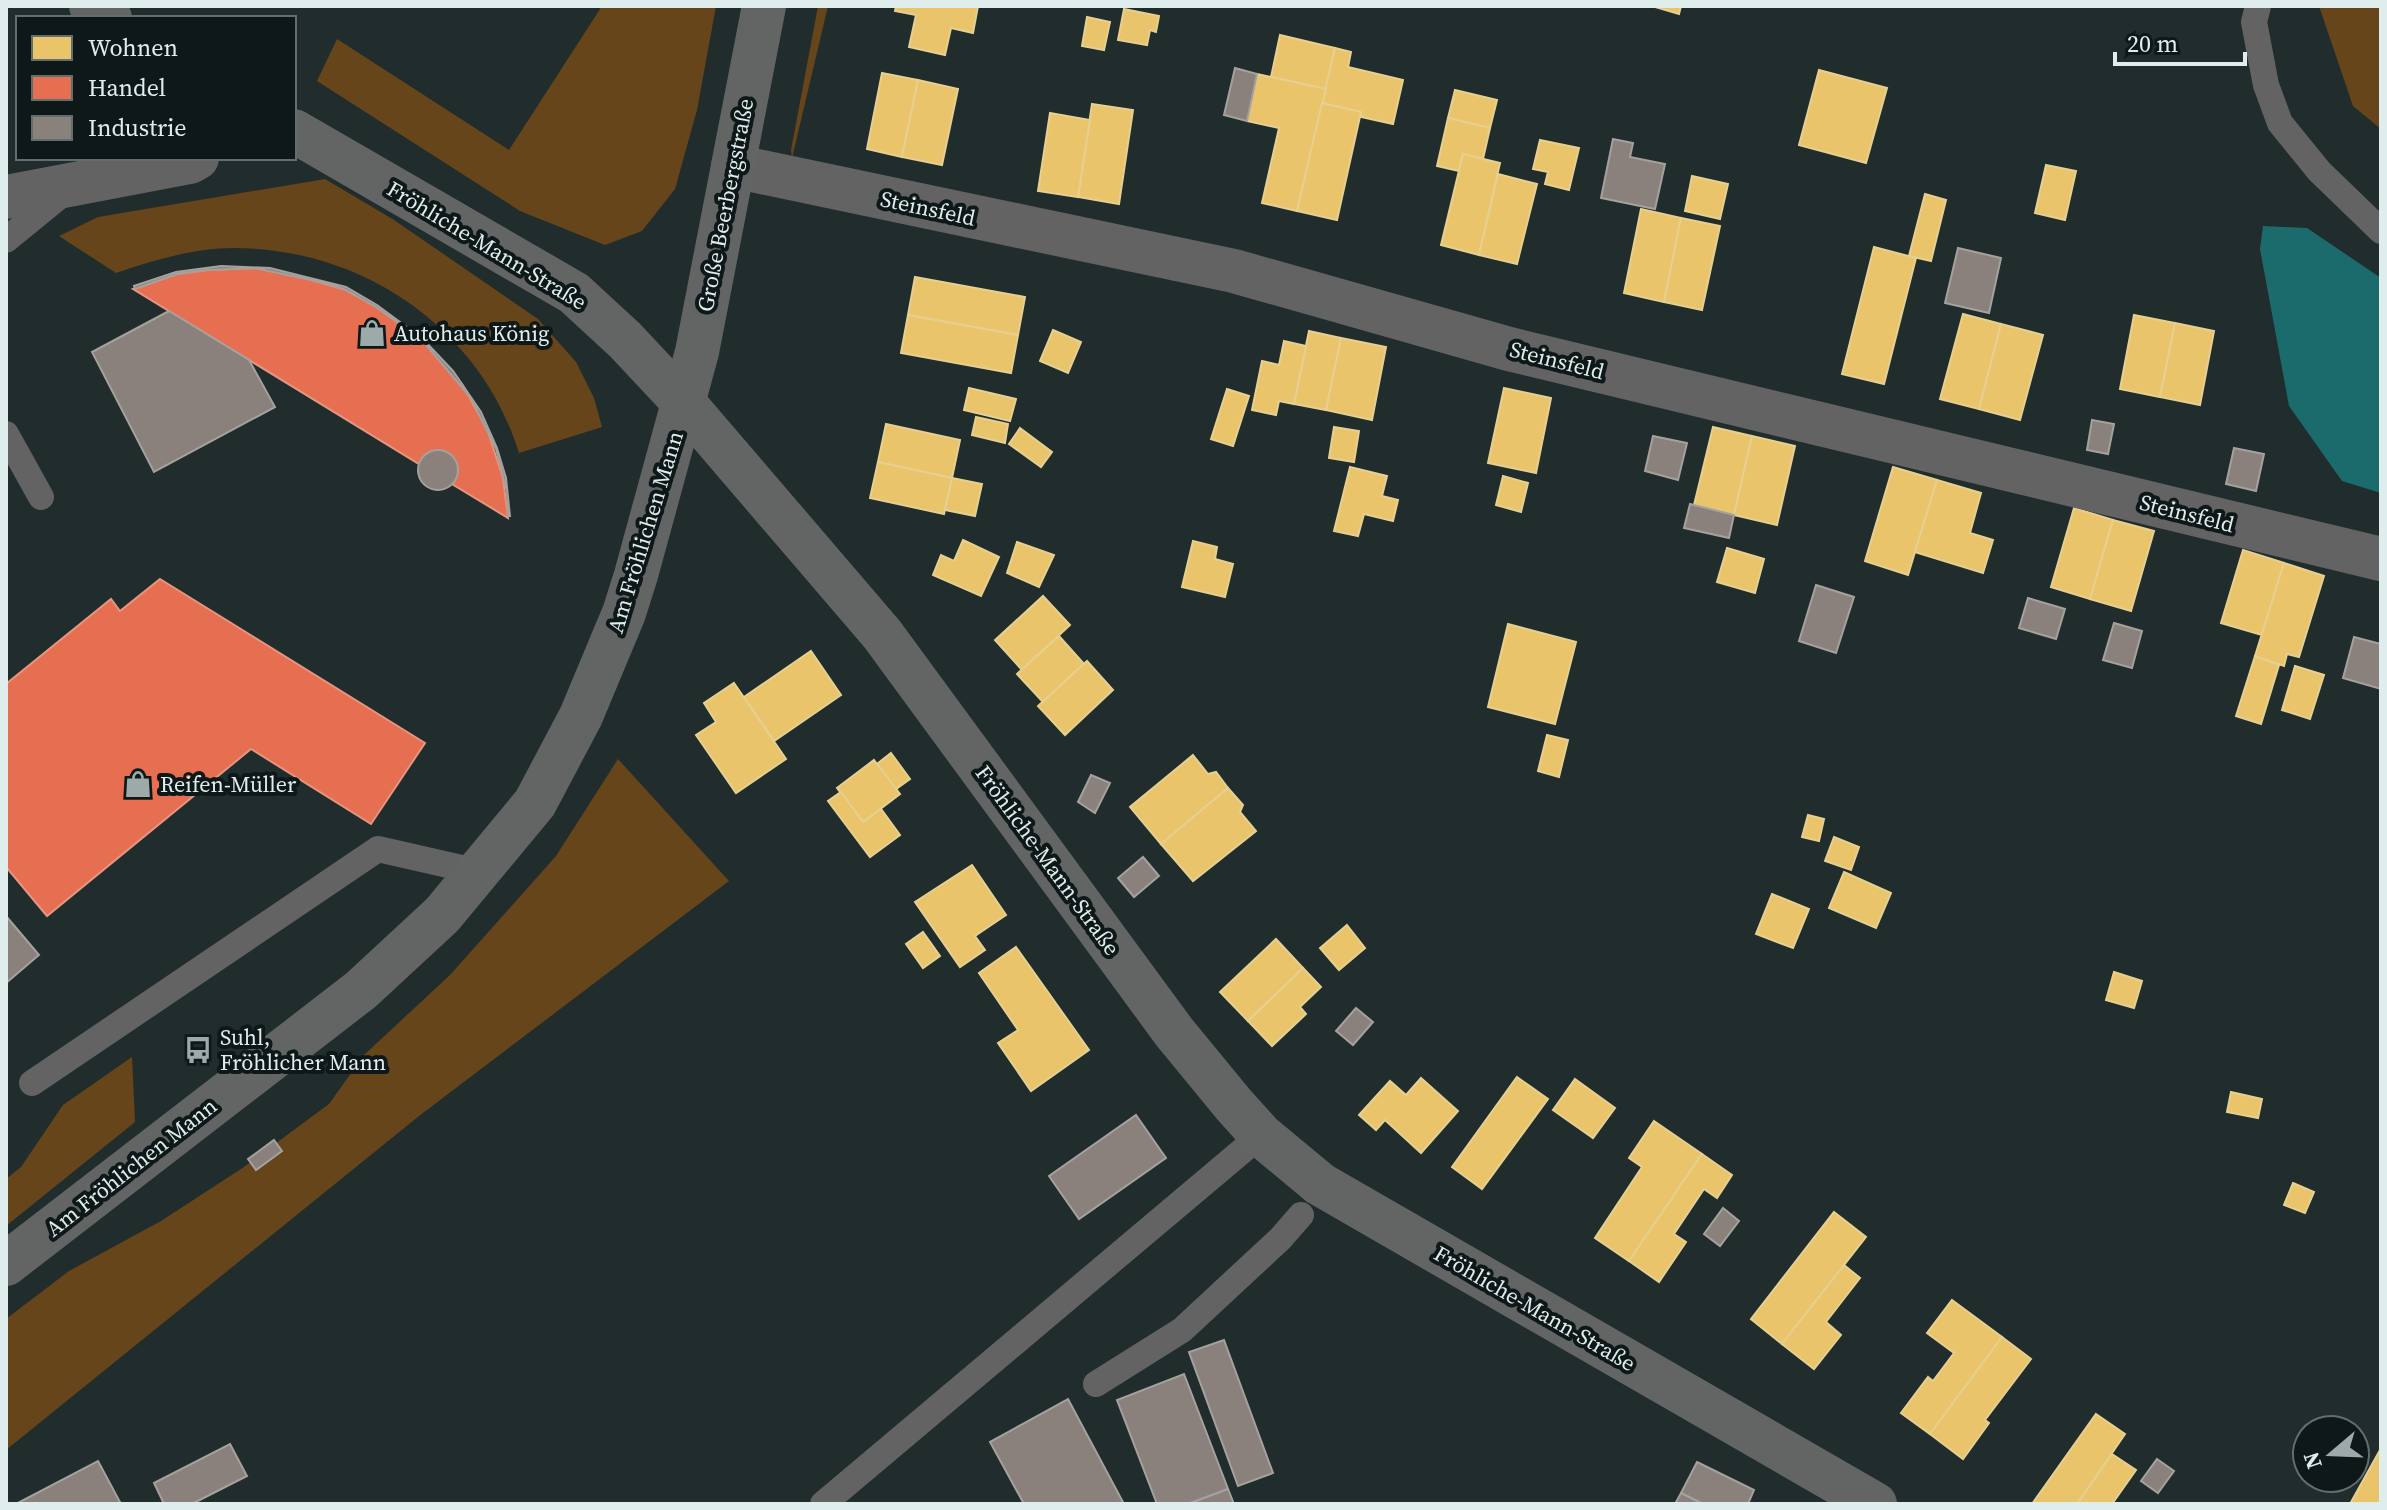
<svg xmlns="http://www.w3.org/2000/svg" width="2387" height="1510" font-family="'Source Serif 4',serif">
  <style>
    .green { fill: #67451b }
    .water { fill: #1c6b6c }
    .homes { fill: #e9c46a; stroke: #e6d091; stroke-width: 2 }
    .shops { fill: #e76f51; stroke: #e59580; stroke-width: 2 }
    .industry { fill: #8a817c; stroke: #a4a19e; stroke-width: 2 }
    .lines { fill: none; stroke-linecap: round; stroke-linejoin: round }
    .lane { stroke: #626362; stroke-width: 26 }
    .street { stroke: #626362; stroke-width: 44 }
    .secondary { stroke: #626564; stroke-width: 44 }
    .labels { text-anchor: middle; stroke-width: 8; stroke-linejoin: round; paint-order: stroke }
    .street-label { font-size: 22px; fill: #dfedec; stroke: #0e1818 }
    .poi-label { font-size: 22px; fill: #dfedec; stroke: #0e1818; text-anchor: start }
  </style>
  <rect width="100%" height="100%" fill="#212d2d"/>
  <g class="green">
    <path d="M602,6H716L697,110L675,189L642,231L605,245L520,211L317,81L337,39L509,150Z"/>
    <path d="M818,6H828L792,158L791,150Z"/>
    <path d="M2319,6H2381V129L2353,106Z"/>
    <path d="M325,179L394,220L538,319L576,362L594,398L602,427L519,453C481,329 363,248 234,248C194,248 154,260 116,273L59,236L98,217Z"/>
    <path d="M618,759L729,881L419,1116L6,1450V1319L69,1271L161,1221L244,1167L329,1104L364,1055L450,975L556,856Z"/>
    <path d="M132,1057L135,1122L6,1226V1179L21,1167L63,1105Z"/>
  </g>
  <path class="water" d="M2263,226L2307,228L2381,278V493L2342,481L2289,406L2260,249Z"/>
  <g class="homes">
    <path d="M896,6H978L973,33L951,28L945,55L909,47L916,15L895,11Z"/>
    <path d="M1652,6H1681L1679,14Z"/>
    <path d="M1124,9L1159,16L1156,32L1150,30L1147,45L1118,40Z"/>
    <path d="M1087,17L1110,22L1104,50L1082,46Z"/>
    <path d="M1280,35L1335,48L1326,89L1271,77Z"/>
    <path d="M1335,48L1351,52L1348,67L1403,80L1393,124L1361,117V112L1322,103Z"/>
    <path d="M1819,70L1887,88L1866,163L1799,145Z"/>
    <path d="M882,73L918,80L902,157L867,149Z"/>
    <path d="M1257,74L1326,89L1297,211L1262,203L1279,128L1247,121Z"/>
    <path d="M918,80L958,89L942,165L902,157Z"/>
    <path d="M1455,90L1497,100L1490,128L1448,118Z"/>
    <path d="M1322,103L1361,112L1337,220L1297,211Z"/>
    <path d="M1092,104L1133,110L1119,204L1078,197Z"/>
    <path d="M1050,113L1090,120L1078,197L1038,191Z"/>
    <path d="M1448,118L1490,128L1483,159L1463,154L1459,171L1437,166Z"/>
    <path d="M1540,140L1579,148L1569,190L1545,184L1548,172L1533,169Z"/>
    <path d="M1463,154L1500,163L1479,255L1441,245Z"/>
    <path d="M2046,165L2076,171L2065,220L2035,213Z"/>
    <path d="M1498,174L1537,184L1517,264L1479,255Z"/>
    <path d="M1692,176L1728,184L1720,219L1685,211Z"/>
    <path d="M1925,194L1946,200L1931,261L1909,256Z"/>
    <path d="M1641,209L1681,218L1664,302L1624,293Z"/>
    <path d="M1681,218L1720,226L1702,310L1664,302Z"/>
    <path d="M1874,247L1916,258L1884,384L1842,374Z"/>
    <path d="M915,277L1025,297L1018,335L908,315Z"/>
    <path d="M1963,314L2001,324L1979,409L1940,399Z"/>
    <path d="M908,315L1018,335L1011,373L901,353Z"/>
    <path d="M2134,315L2175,323L2160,397L2120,389Z"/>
    <path d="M2175,323L2214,331L2200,405L2160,397Z"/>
    <path d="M2001,324L2043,335L2020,420L1979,409Z"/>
    <path d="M1053,330L1081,342L1068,373L1040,361Z"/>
    <path d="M1309,331L1341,338L1326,410L1294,404Z"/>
    <path d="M1341,338L1386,347L1372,420L1326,410Z"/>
    <path d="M1284,341L1306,346L1294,404L1279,401L1276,415L1252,410L1262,361L1279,365Z"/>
    <path d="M969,388L1016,399L1010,421L964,410Z"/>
    <path d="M1504,388L1551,398L1536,473L1488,463Z"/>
    <path d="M1227,389L1249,396L1233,446L1211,439Z"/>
    <path d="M976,417L1008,424L1005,443L972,435Z"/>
    <path d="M886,424L960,440L952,478L878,462Z"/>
    <path d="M1334,427L1359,431L1354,462L1329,458Z"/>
    <path d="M1713,427L1752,436L1734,515L1694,505Z"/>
    <path d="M1020,428L1052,452L1041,467L1009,444Z"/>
    <path d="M1752,436L1795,446L1777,525L1734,515Z"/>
    <path d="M878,462L952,478L944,514L870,498Z"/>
    <path d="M1350,467L1387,476L1382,496L1398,500L1393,521L1364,514L1358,536L1334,531Z"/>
    <path d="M1893,467L1937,480L1908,575L1865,561Z"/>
    <path d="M1503,476L1528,483L1521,512L1496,505Z"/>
    <path d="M952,478L982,484L975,516L945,510Z"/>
    <path d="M1937,480L1981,493L1970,533L1993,540L1983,573L1915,552Z"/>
    <path d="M2074,508L2113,520L2090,599L2051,587Z"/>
    <path d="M2113,520L2154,531L2131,611L2090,599Z"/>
    <path d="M963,540L999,557L981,596L933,575L941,555L954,561Z"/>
    <path d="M1193,541L1217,547L1215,559L1233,564L1225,597L1182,587Z"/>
    <path d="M1017,542L1054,555L1039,587L1007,573Z"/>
    <path d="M1727,548L1764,559L1755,593L1717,582Z"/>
    <path d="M2243,550L2284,563L2262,635L2221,623Z"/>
    <path d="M2284,563L2324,576L2299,657L2287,654L2284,666L2255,656Z"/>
    <path d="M1043,596L1070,625L1022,670L995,640Z"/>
    <path d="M1508,624L1576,642L1555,724L1488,707Z"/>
    <path d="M1059,636L1084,664L1043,702L1017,674Z"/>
    <path d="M811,651L841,695L774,741L744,697Z"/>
    <path d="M2255,656L2279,665L2261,724L2236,716Z"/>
    <path d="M1087,661L1113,690L1065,735L1038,706Z"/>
    <path d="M2295,666L2324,675L2310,719L2282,710Z"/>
    <path d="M734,683L786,759L736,793L696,735L716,722L704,703Z"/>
    <path d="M1547,735L1568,740L1559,777L1538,771Z"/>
    <path d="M891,753L910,779L896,789L877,764Z"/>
    <path d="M1193,755L1208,774L1216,772L1228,788L1161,844L1130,807Z"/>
    <path d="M874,760L900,794L863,822L837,788Z"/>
    <path d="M1228,788L1243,805L1240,812L1256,831L1193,881L1161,844Z"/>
    <path d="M841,792L863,822L881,809L900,835L870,857L828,801Z"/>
    <path d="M1808,815L1824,819L1819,841L1802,837Z"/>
    <path d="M1834,837L1859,847L1851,870L1825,861Z"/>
    <path d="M972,865L1006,915L975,936L985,950L960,967L915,902Z"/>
    <path d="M1844,872L1891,893L1876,928L1829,908Z"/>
    <path d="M1772,894L1809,909L1793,948L1756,934Z"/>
    <path d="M1347,925L1365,948L1339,970L1320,948Z"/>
    <path d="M923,932L940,956L923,968L906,944Z"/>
    <path d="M1276,939L1303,968L1248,1021L1220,992Z"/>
    <path d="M1016,947L1089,1050L1031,1091L998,1043L1018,1030L979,973Z"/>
    <path d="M1303,968L1321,987L1300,1007L1306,1014L1272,1046L1248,1021Z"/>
    <path d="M2114,972L2142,981L2134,1008L2106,1000Z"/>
    <path d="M1517,1077L1548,1099L1482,1189L1452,1167Z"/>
    <path d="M1421,1078L1458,1111L1421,1153L1385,1120L1376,1130L1359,1115L1390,1081L1406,1095Z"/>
    <path d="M1575,1079L1615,1108L1593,1138L1553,1110Z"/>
    <path d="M2231,1092L2262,1099L2258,1118L2227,1112Z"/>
    <path d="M1654,1121L1702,1154L1629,1261L1595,1238L1642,1167L1629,1158Z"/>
    <path d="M1702,1154L1732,1175L1717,1198L1704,1189L1674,1234L1686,1242L1659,1282L1629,1261Z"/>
    <path d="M2293,1183L2314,1192L2305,1213L2284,1205Z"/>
    <path d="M1834,1212L1866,1237L1782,1344L1751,1319Z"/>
    <path d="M1844,1265L1860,1278L1826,1322L1841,1335L1814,1369L1782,1344Z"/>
    <path d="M1952,1300L2002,1337L1930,1434L1901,1413L1928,1377L1933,1381L1954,1353L1927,1333Z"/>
    <path d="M2002,1337L2031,1359L1985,1420L1989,1423L1963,1459L1930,1434Z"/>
    <path d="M2096,1414L2125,1434L2082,1497L2077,1504H2032Z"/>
    <path d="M2380,1450L2381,1504H2350Z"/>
    <path d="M2112,1454L2136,1470L2112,1504H2077Z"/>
  </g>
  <g class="shops">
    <path d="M255,268L295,275L346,290L376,307L422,340L462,384L487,429L503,478L508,518L452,484L457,467L448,453L430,452L423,457L419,464L133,289L177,274L208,270Z"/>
    <path d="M160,579L425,743L371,824L251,749L47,916L6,867V684L111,599L120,611Z"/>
  </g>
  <g class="industry">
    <path d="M1235,68L1257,74L1247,121L1224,115Z"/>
    <path d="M1613,139L1633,143L1630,157L1665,164L1655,209L1601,198Z"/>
    <path d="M1958,248L2001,258L1989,313L1945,303Z"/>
    <path d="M221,266L270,268L346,287L377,305L423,339L453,371L481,412L497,448L506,478L510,516H508L507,492L496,449L471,398L422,340L376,307L346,290L325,283L255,268L208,270L177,274L135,289L134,286L176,272Z"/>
    <path d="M169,311L249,360L275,407L154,472L92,352Z"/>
    <path d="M2092,420L2114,424L2108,454L2087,450Z"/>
    <path d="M1653,436L1687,443L1678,480L1645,471Z"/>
    <path d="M2234,448L2264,454L2256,491L2226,484Z"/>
    <circle cx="438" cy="470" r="20"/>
    <path d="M1690,504L1734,515L1729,538L1684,528Z"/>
    <path d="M1816,585L1854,597L1836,653L1799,641Z"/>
    <path d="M2028,598L2065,609L2056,639L2019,628Z"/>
    <path d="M2114,623L2142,631L2132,668L2103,660Z"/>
    <path d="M2354,637L2381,644V689L2343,678Z"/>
    <path d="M1091,775L1110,783L1095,813L1078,802Z"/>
    <path d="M1143,857L1159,876L1134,897L1118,878Z"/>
    <path d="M6,916L39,955L6,983Z"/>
    <path d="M1356,1008L1373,1022L1353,1045L1336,1031Z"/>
    <path d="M1136,1115L1166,1158L1079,1219L1049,1176Z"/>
    <path d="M274,1140L282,1151L256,1170L248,1159Z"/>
    <path d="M1723,1208L1739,1221L1720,1246L1704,1234Z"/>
    <path d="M1224,1340L1273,1473L1238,1486L1189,1352Z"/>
    <path d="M1184,1374L1228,1489L1188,1504H1157L1117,1400Z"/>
    <path d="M1068,1399L1124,1504H1024L990,1442Z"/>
    <path d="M230,1444L247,1476L192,1504H164L154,1483Z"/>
    <path d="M2157,1459L2174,1471L2158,1493L2141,1481Z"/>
    <path d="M98,1461L121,1504H16Z"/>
    <path d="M1697,1462L1754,1490L1748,1504H1703L1681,1493Z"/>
    <path d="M1228,1489L1234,1504H1188Z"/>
    <path d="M1681,1493L1703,1504H1675Z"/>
  </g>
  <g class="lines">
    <g class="lane">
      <path d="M2258,6L2254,22L2266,85L2280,123L2319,171L2381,231"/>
      <path d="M6,240L66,191"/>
      <path d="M6,434L41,497"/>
      <path d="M32,1083L378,849L479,872"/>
      <path d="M1096,1384L1182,1330L1280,1239L1301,1215"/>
      <path d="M823,1504L1261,1135"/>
    </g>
    <g class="street">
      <path d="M733,166L1234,271L1509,349L2381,559"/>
      <path d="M6,197L190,162L197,158"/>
    </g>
    <g class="secondary">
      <path d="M91,6L110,18"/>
      <path d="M294,131L574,293L625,340L684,403L882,634L1174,1032L1234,1105L1261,1135L1320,1184L1875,1504"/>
      <path d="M6,1264L361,990L442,915L535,803L581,716L624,613L636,575L697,352L764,6"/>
    </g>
  </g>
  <defs>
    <g id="shop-bare" transform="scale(2.16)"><path d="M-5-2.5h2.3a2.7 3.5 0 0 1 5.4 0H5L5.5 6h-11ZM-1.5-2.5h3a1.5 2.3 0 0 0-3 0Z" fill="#9caaa9" stroke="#0e1818" stroke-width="2.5" paint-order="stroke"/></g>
    <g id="bus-bare" transform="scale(2.16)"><path d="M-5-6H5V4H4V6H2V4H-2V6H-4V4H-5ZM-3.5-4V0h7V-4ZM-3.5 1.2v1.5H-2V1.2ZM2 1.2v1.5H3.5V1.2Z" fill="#9caaa9" stroke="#0e1818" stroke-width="2.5" paint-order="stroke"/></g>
  </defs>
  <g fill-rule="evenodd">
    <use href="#shop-bare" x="372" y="333"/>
    <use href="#shop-bare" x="138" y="784"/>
    <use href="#bus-bare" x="198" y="1050"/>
  </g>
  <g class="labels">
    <g class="street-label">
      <text transform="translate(725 205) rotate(-79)" y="8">Große Beerbergstraße</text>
      <text transform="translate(928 208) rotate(12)" y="8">Steinsfeld</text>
      <text transform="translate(487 245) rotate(31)" y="8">Fröhliche-Mann-Straße</text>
      <text transform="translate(1557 360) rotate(14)" y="8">Steinsfeld</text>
      <text transform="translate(2187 513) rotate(14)" y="8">Steinsfeld</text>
      <text transform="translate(645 532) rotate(-73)" y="8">Am Fröhlichen Mann</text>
      <text transform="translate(1048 860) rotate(54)" y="8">Fröhliche-Mann-Straße</text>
      <text transform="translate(131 1167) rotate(-38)" y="8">Am Fröhlichen Mann</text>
      <text transform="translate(1535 1308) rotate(30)" y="8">Fröhliche-Mann-Straße</text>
    </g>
    <g class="poi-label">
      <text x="394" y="341">Autohaus König</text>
      <text x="160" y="792">Reifen-Müller</text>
      <text x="220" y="1045">Suhl,<tspan x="220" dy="25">Fröhlicher Mann</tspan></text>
    </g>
  </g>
  <rect width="2387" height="1510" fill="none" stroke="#dfedec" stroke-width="16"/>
  <rect x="16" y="16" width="280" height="144" fill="#0e1818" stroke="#626d6d" stroke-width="2"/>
  <rect x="32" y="36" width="40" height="24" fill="#e9c46a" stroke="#626d6d" stroke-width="2"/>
  <text x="88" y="56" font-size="24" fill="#dfedec">Wohnen</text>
  <rect x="32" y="76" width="40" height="24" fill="#e76f51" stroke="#626d6d" stroke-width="2"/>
  <text x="88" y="96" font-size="24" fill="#dfedec">Handel</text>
  <rect x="32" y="116" width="40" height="24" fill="#8a817c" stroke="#626d6d" stroke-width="2"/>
  <text x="88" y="136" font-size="24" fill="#dfedec">Industrie</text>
  <g transform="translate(2331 1454) rotate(251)"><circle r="38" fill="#0e1818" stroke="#626d6d" stroke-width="2"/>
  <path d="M0-6L14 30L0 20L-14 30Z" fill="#9caaa9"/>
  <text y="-12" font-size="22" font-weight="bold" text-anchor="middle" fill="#dfedec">N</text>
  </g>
  <path d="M2115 52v12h130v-12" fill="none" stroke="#dfedec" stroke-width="4"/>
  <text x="2127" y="52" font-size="24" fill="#dfedec" stroke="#0e1818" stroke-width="6" paint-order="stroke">20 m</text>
</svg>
